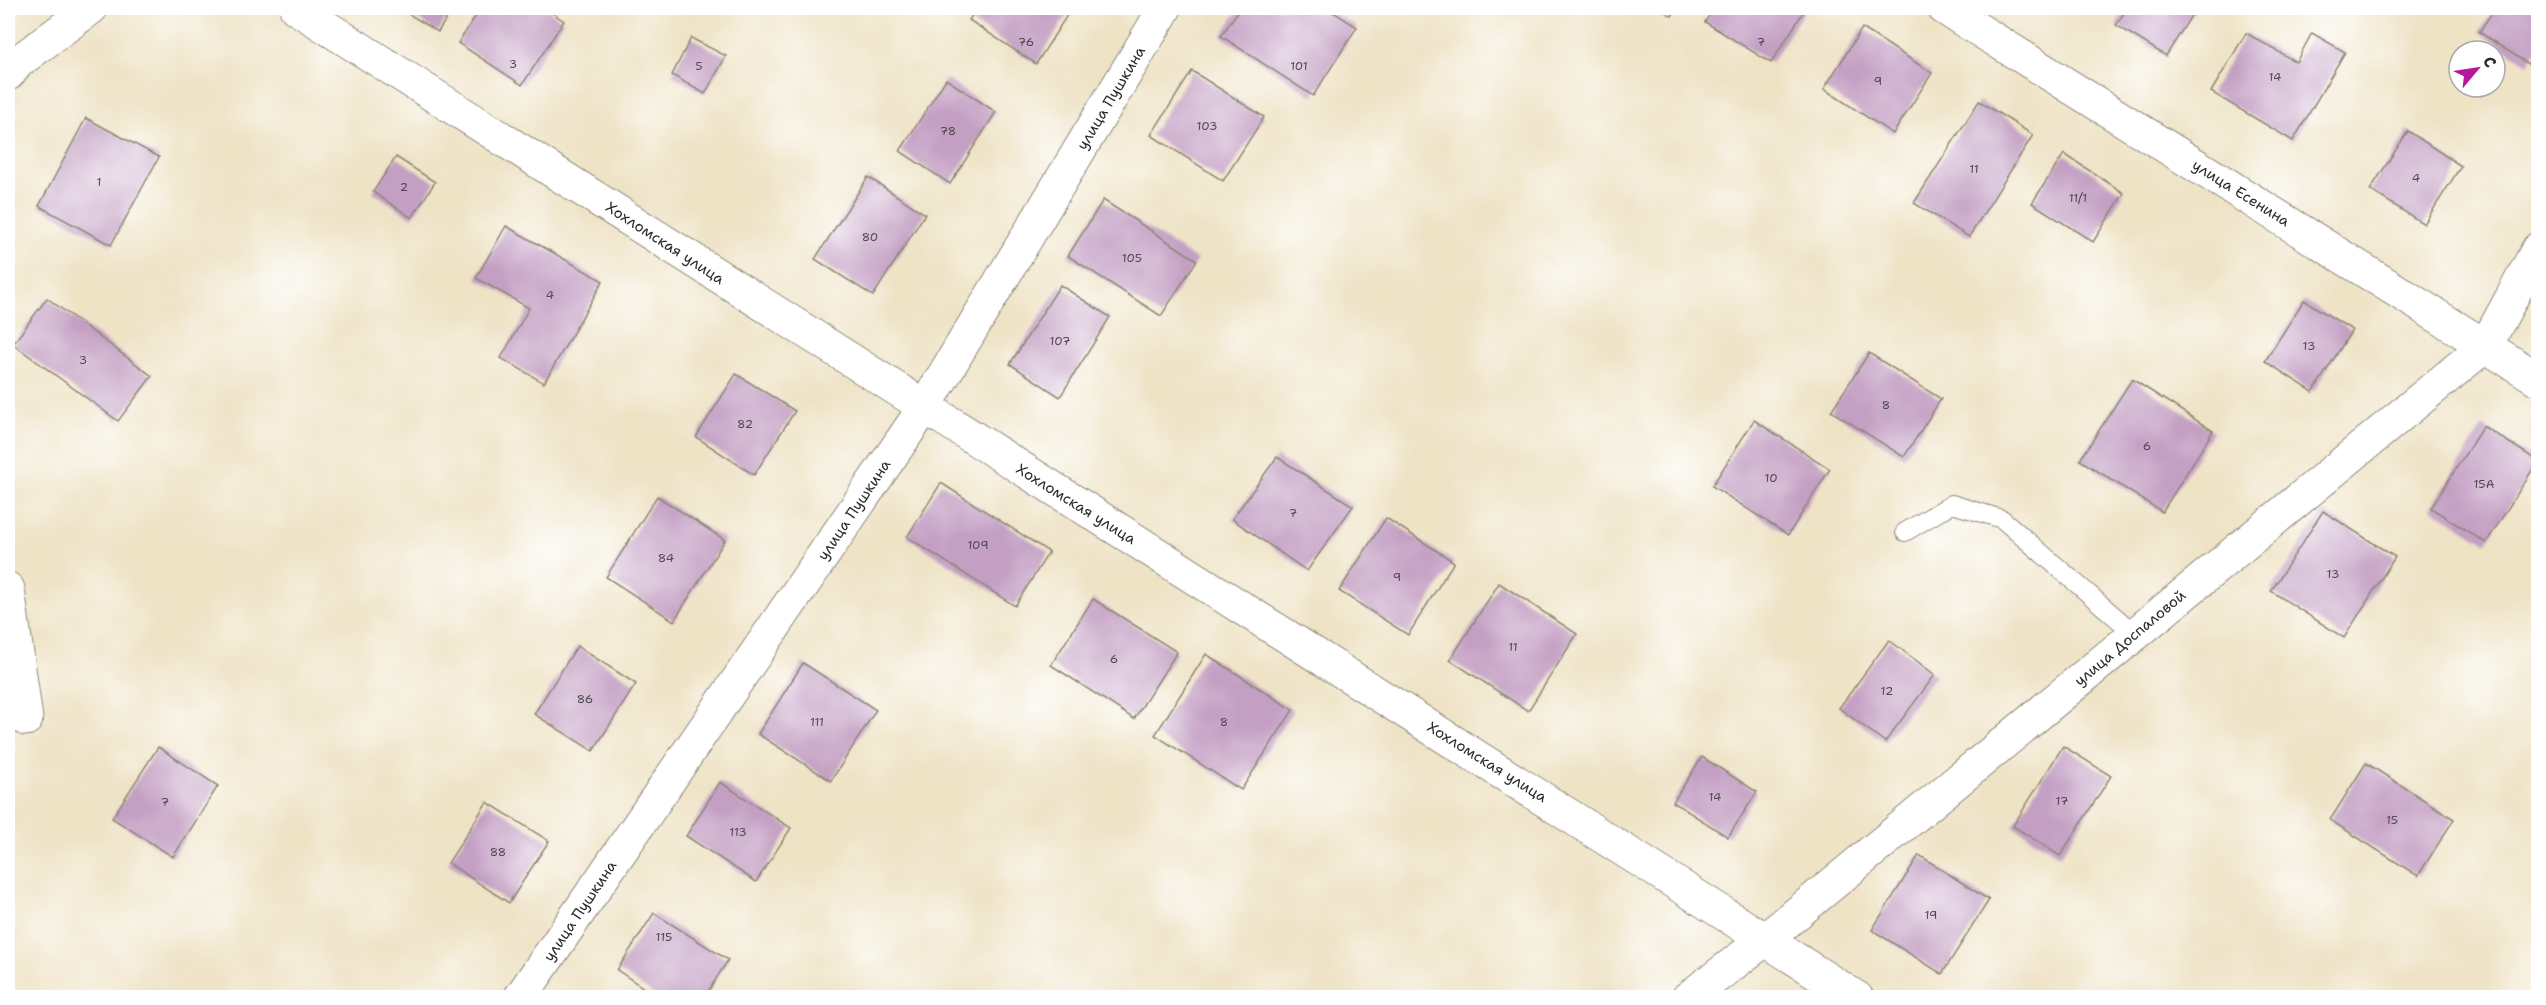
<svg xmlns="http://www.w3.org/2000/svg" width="2546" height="1005" font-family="'Shantell Sans',sans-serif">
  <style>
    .building { fill: #c39fc3 }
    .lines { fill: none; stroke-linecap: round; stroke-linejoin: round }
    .lane-casing { stroke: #8d8778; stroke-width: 20 }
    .street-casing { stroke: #8d8778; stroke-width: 35 }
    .lane { stroke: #fff; stroke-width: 18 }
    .street { stroke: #fff; stroke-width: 33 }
    .labels { text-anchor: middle; stroke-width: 4.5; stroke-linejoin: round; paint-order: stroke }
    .number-label { font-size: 12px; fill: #514851 }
    .street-label { font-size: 15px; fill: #2b2b2b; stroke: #fff }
  </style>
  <rect width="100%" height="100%" fill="#fff"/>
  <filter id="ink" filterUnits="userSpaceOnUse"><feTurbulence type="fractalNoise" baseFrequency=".0167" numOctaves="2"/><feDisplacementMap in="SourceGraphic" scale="12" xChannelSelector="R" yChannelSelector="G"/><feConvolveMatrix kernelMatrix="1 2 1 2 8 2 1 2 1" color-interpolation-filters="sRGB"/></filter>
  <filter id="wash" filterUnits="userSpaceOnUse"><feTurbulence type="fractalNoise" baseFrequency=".008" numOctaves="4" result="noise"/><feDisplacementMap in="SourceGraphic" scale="24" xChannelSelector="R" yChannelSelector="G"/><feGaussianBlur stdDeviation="1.35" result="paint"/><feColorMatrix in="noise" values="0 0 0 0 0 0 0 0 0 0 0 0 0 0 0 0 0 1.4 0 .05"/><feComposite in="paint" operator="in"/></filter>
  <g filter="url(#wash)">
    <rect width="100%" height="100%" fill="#efe3c6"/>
    <g id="blocks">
      <g class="building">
        <path d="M399,8H453L438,32Z"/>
        <path d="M481,8H545L564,21L522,85L458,43Z"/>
        <path d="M977,8H1069L1071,9L1036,64L969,20Z"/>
        <path d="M1240,8H1327L1357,27L1313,96L1221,36Z"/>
        <path d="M1659,8H1677L1672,16Z"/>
        <path d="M1714,8H1806L1771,63L1705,22Z"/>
        <path d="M2127,8H2196L2166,56L2116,25Z"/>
        <path d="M2495,8H2538V48L2528,64L2479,32Z"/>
        <path d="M1862,28L1932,73L1893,134L1824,89Z"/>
        <path d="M2246,33L2296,62L2312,33L2345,52L2293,141L2211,92Z"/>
        <path d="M691,38L726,56L705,94L672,75Z"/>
        <path d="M1192,71L1264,117L1223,181L1151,135Z"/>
        <path d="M946,79L996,112L950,184L900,151Z"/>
        <path d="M1979,101L2033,135L1969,237L1914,203Z"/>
        <path d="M86,118L159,157L111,245L39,206Z"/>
        <path d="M2408,131L2461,166L2424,224L2370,190Z"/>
        <path d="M2064,154L2124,193L2093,242L2032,203Z"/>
        <path d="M396,157L435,182L412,218L373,192Z"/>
        <path d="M868,177L925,214L873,296L815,259Z"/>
        <path d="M1103,200L1197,260L1161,316L1068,256Z"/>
        <path d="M506,226L603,281L544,383L501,358L529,308L476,278Z"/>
        <path d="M1060,285L1110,317L1060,397L1010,364Z"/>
        <path d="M47,298L152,376L118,421L13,344Z"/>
        <path d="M2304,300L2352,330L2313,392L2265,361Z"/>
        <path d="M1869,353L1941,399L1904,457L1831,411Z"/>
        <path d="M736,374L795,411L754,475L696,437Z"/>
        <path d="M2132,379L2213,431L2162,512L2080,460Z"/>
        <path d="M1754,420L1830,469L1788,535L1712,486Z"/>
        <path d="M2483,426L2538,461L2486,543L2431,508Z"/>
        <path d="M1277,457L1353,506L1307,571L1232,519Z"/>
        <path d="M941,483L1049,552L1015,606L907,537Z"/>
        <path d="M657,496L725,540L674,621L606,577Z"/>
        <path d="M2323,511L2395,557L2344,638L2271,591Z"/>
        <path d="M1386,518L1454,562L1408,635L1339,591Z"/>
        <path d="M1499,583L1577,634L1528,711L1450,660Z"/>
        <path d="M1093,599L1177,652L1134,719L1051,665Z"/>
        <path d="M1889,640L1935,675L1885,742L1839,708Z"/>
        <path d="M577,646L636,684L593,751L534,714Z"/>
        <path d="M1206,654L1293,710L1241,790L1155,735Z"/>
        <path d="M803,663L876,710L831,781L758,734Z"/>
        <path d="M2063,746L2111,776L2060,856L2013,826Z"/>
        <path d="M158,747L218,786L173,857L112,818Z"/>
        <path d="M1702,757L1757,792L1728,837L1673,802Z"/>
        <path d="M2366,763L2454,819L2418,876L2330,820Z"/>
        <path d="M720,782L791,828L756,882L686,836Z"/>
        <path d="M487,802L549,841L509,903L448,863Z"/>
        <path d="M1919,855L1989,900L1942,974L1872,930Z"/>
        <path d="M654,913L728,960L704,998H659L617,970Z"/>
      </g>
    </g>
  </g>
  <g filter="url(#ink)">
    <use href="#blocks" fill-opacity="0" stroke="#8d8778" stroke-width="1.5"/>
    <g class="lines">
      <g class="lane-casing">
        <path id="lane" d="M1905,532L1952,504L2002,519L2135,634"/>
      </g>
      <g class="street-casing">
        <g id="street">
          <path d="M296,8L1857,998"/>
          <path d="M1944,8L2538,379"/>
          <path d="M8,74L18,62L91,8"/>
          <path d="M8,589L26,719"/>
          <path d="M520,998L924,408L1165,8"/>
          <path d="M1688,998L1767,938L2486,345L2538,249"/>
        </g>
      </g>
      <use href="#lane" class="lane"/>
      <use href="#street" class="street"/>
    </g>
  </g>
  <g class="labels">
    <g class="number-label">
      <text x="1026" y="46">76</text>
      <text x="1761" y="46">7</text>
      <text x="513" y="68">3</text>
      <text x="699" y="70">5</text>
      <text x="1299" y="70">101</text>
      <text x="2275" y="81">14</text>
      <text x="1878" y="85">9</text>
      <text x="1207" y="130">103</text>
      <text x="948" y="135">78</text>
      <text x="1974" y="173">11</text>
      <text x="2416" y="182">4</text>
      <text x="99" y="186">1</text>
      <text x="404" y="191">2</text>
      <text x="2078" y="202">11/1</text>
      <text x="870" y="241">80</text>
      <text x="1132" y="262">105</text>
      <text x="550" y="299">4</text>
      <text x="1060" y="345">107</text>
      <text x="2309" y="350">13</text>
      <text x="83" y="364">3</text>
      <text x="1886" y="409">8</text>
      <text x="745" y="428">82</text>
      <text x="2147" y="450">6</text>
      <text x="1771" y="482">10</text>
      <text x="2484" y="488">15А</text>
      <text x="1293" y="517">7</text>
      <text x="978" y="549">109</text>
      <text x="666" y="562">84</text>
      <text x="2333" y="578">13</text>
      <text x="1397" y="581">9</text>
      <text x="1513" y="651">11</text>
      <text x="1114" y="663">6</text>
      <text x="1887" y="695">12</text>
      <text x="585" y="703">86</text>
      <text x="817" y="726">111</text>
      <text x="1224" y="726">8</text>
      <text x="1715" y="801">14</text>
      <text x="2062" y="805">17</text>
      <text x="165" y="806">7</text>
      <text x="2392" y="824">15</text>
      <text x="738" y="836">113</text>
      <text x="498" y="856">88</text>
      <text x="1931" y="919">19</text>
      <text x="664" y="941">115</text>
    </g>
    <g class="street-label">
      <text transform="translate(1111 98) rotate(-59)" y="5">улица Пушкина</text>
      <text transform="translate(2241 193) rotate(32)" y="5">улица Есенина</text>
      <text transform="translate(665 243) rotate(33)" y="5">Хохломская улица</text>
      <text transform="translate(1076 504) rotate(32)" y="5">Хохломская улица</text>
      <text transform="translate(854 510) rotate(-56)" y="5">улица Пушкина</text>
      <text transform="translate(2130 638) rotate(-40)" y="5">улица Доспаловой</text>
      <text transform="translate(1487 762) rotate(32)" y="5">Хохломская улица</text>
      <text transform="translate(580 911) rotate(-56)" y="5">улица Пушкина</text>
    </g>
  </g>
  <rect width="2546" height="1005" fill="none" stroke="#fff" stroke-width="30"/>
  <g transform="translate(2477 69) rotate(61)"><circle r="28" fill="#ffffff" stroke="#aaaaaa" stroke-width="1.5"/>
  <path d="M0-4.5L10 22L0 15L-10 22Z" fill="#b5179e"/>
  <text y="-9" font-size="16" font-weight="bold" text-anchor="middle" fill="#2b2b2b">С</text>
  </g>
</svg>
